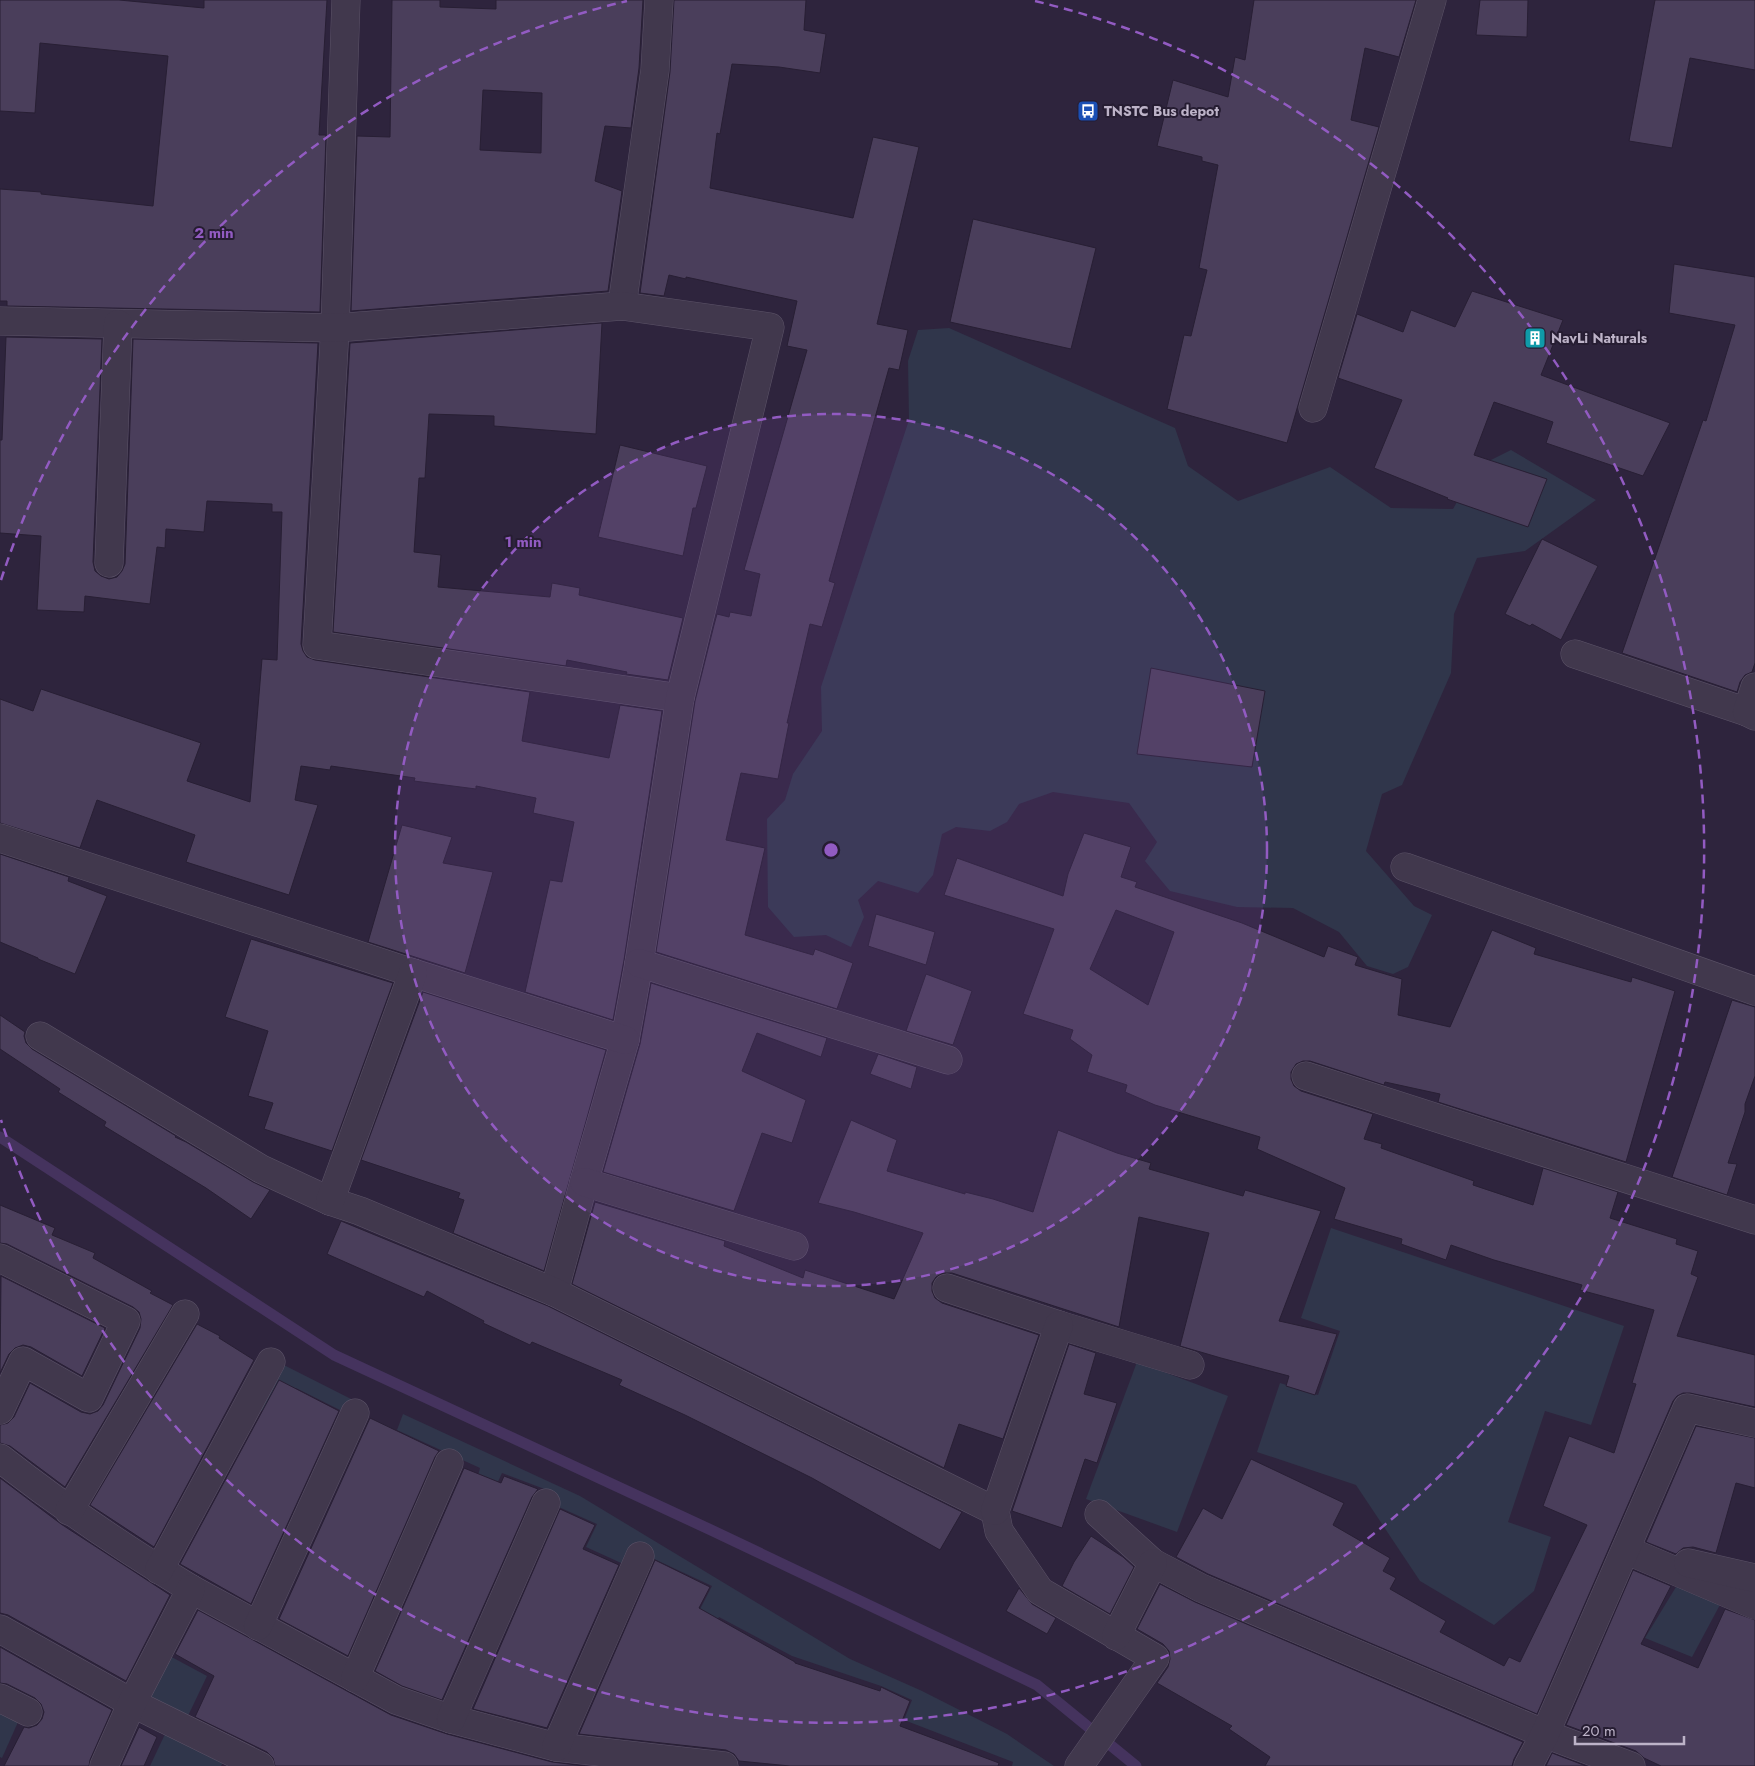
<svg xmlns="http://www.w3.org/2000/svg" width="1755" height="1766" font-family="Jost,sans-serif">
  <style>
    .green { fill: #30364b }
    .lines { fill: none; stroke-linecap: round; stroke-linejoin: round }
    .stream { stroke: #45335e; stroke-width: 11 }
    .building { fill: #4a3e5b; stroke: #281f34; fill-rule: evenodd }
    .minor-casing { stroke: #5c5368; stroke-width: 29 }
    .minor { stroke: #41384d; stroke-width: 28 }
    .ring { fill: none; stroke: #925bc2; stroke-width: 2.5; stroke-dasharray: 9 6 }
    .labels { text-anchor: middle; stroke-width: 4; stroke-linejoin: round; paint-order: stroke }
    .poi-label { font-size: 14px; font-weight: bold; fill: #bdb3c8; stroke: #261d32; text-anchor: start }
    .centre { fill: #925bc2; stroke: #261d32; stroke-width: 2.5 }
    .ring-label { font-size: 15px; text-anchor: middle; font-weight: bold; fill: #925bc2; stroke: #261d32; stroke-width: 4; stroke-linejoin: round; paint-order: stroke }
  </style>
  <rect width="100%" height="100%" fill="#2e243d"/>
  <g class="green">
    <path d="M949,328L1175,428L1188,466L1238,501L1330,467L1391,508L1453,509L1477,467L1511,450L1596,500L1525,551L1477,558L1454,614L1451,673L1402,785L1382,794L1366,851L1414,906L1432,915L1408,967L1393,974L1367,966L1339,932L1293,908L1237,907L1170,891L1145,861L1157,842L1129,803L1053,792L1019,804L1007,822L990,831L956,827L942,834L933,875L918,893L878,881L858,900L864,917L851,947L826,935L794,937L768,907L767,819L785,800L793,774L822,731L821,687L909,420L908,361L918,330Z"/>
    <path d="M1331,1228L1624,1326L1591,1425L1545,1411L1508,1522L1551,1537L1534,1591L1494,1625L1420,1581L1356,1485L1257,1452L1280,1383L1318,1395L1340,1331L1301,1318Z"/>
    <path d="M276,1361L355,1401L350,1415L296,1388L280,1419L251,1406Z"/>
    <path d="M1137,1362L1228,1396L1177,1532L1086,1499Z"/>
    <path d="M403,1414L580,1496L850,1659L922,1691L1007,1734L1054,1766H1012L1013,1762L904,1720L912,1700L881,1686L792,1656L719,1617L697,1647L699,1611L712,1586L637,1551L630,1567L586,1547L597,1524L552,1504L555,1493L502,1473L490,1499L474,1491L480,1468L397,1430Z"/>
    <path d="M1679,1582L1722,1601L1692,1657L1645,1638Z"/>
    <path d="M166,1654L207,1676L186,1720L145,1698Z"/>
    <path d="M0,1702L22,1713L2,1758L0,1757Z"/>
    <path d="M166,1732L224,1761L221,1766H150Z"/>
  </g>
  <g class="lines">
    <path class="stream" d="M0,1137L334,1355L711,1530L1037,1685L1136,1766"/>
  </g>
  <g class="building">
    <path d="M0,0H119L204,8V0H327L319,135H326L320,312L7,306V301H0V189L41,192V194L153,206L168,56L40,43L35,113L0,111Z"/>
    <path d="M392,0H440V7L496,9V0H643L639,68L631,128L605,126L595,181L622,191L608,291L351,311L357,136L390,137ZM483,90L542,93L541,153L480,150Z"/>
    <path d="M674,0H806L804,30L826,34L820,73L779,67L732,64L720,134L717,133L710,188L853,218L873,137L919,147L877,324L908,330L899,370L889,368L829,581L835,583L822,627L810,624L787,723H789L778,779L741,773L726,840L765,848L745,935L813,955L815,949L853,963L837,1009L656,952L695,701L714,625L717,614L729,617L730,612L751,616L760,574L744,570L807,350L787,346L797,301L686,277V279L669,275L664,296L640,293L670,72Z"/>
    <path d="M1254,0H1416L1399,57L1365,48L1351,120L1379,127L1287,443L1167,409L1184,335L1191,336L1207,270L1199,268L1218,165L1202,161V157L1157,146L1173,80L1228,97L1235,57L1245,60Z"/>
    <path d="M1480,0H1528L1527,37L1476,35Z"/>
    <path d="M1655,0H1755V70L1690,58L1672,148L1629,141Z"/>
    <path d="M973,219L1096,248L1071,349L950,322Z"/>
    <path d="M1674,264L1755,277V663L1752,672L1745,675L1740,682L1737,692L1622,653L1703,420L1706,421L1735,325L1669,313Z"/>
    <path d="M1472,291L1563,320L1541,375L1670,423L1643,476L1546,443L1553,422L1494,402L1474,455L1547,479L1528,527L1447,499L1448,498L1374,468L1402,400L1338,378L1357,314L1403,332L1411,310L1455,327Z"/>
    <path d="M602,323L596,434L494,426V416L429,414L425,478H419L414,552L441,555L438,587L550,597L552,583L580,588L579,595L683,618L668,680L626,674L627,672L567,660L566,666L333,632L350,343Z"/>
    <path d="M6,337L102,339L93,562L95,571L101,576L109,579L117,577L122,571L125,564L133,339L318,343L301,644L303,651L307,657L315,660L530,692L522,741L609,758L620,705L662,711L624,960L613,1020L525,992L550,880L562,882L574,822L533,813L536,798L476,786V789L414,781L415,778L331,766L330,770L301,766L295,800L318,805L289,895L186,862L195,835L97,800L80,848L0,823V699L33,711L41,689L201,743L187,781L250,802L262,659L277,660L282,512H272V504L207,501L204,532L166,529L165,548L157,547L150,604L85,596L84,612L37,610L41,536L0,533V440H2Z"/>
    <path d="M620,445L707,466L696,508H693L683,556L598,537Z"/>
    <path d="M1542,539L1598,566L1561,640L1532,624L1530,626L1505,614Z"/>
    <path d="M1151,668L1265,691L1252,767L1137,754Z"/>
    <path d="M402,825L452,837L443,863L493,872L465,973L368,942Z"/>
    <path d="M1084,833L1131,847L1121,877L1137,882L1135,887L1242,923L1324,957L1328,946L1358,957L1355,965L1402,979L1398,1015L1450,1027L1492,930L1536,948L1534,954L1631,982L1632,977L1675,991L1626,1162L1438,1102L1440,1094L1385,1082L1384,1085L1310,1061H1303L1296,1064L1291,1072V1079L1294,1086L1301,1091L1373,1114L1364,1139L1382,1144L1381,1148L1474,1181L1473,1185L1533,1205L1543,1168L1618,1192L1610,1218L1677,1239L1676,1244L1698,1251L1691,1274L1698,1277L1677,1336L1755,1355V1407L1690,1393H1683L1677,1396L1673,1401L1537,1714L1208,1574L1176,1557L1203,1508L1222,1519L1251,1459L1344,1503L1333,1525L1390,1558L1383,1571L1396,1578L1390,1589L1446,1621L1440,1632L1504,1666L1509,1657L1520,1662L1587,1525L1543,1506L1569,1436L1614,1453L1636,1384L1632,1383L1654,1310L1580,1290L1582,1285L1494,1260L1451,1245L1446,1260L1401,1244L1402,1239L1334,1219L1345,1188L1257,1149L1260,1137L1155,1105L1125,1092L1127,1085L1087,1072L1092,1055L1070,1039L1073,1030L1023,1014L1054,929L944,895L957,858L1063,896L1068,874ZM1116,910L1174,932L1148,1005L1090,969Z"/>
    <path d="M0,854L69,877L68,881L107,896L75,974L38,959V958L0,942Z"/>
    <path d="M876,914L935,932L926,965L868,946Z"/>
    <path d="M251,939L393,983L332,1151L264,1129L273,1103L248,1096L268,1031L225,1017Z"/>
    <path d="M926,974L972,991L953,1045L906,1031Z"/>
    <path d="M651,983L827,1038L821,1057L757,1033L742,1071L806,1100L792,1143L762,1133L734,1211L603,1172L640,1044Z"/>
    <path d="M423,992L606,1050L544,1271L453,1233L464,1200L458,1198L460,1193L361,1160Z"/>
    <path d="M1732,1000L1755,1007V1076L1745,1104V1112L1728,1163L1737,1164L1727,1195L1672,1177Z"/>
    <path d="M0,1015L25,1032L24,1036L26,1043L32,1049L176,1136L175,1137L186,1142L253,1182L270,1190L251,1219L206,1188L104,1126L106,1122L58,1092L60,1089L0,1049Z"/>
    <path d="M878,1054L917,1067L911,1089L870,1074Z"/>
    <path d="M851,1120L897,1140L887,1171L965,1194V1192L993,1199L1033,1212L1058,1130L1117,1153L1151,1163L1149,1169L1243,1196L1245,1190L1321,1211L1279,1321L1337,1334L1315,1395L1286,1386L1289,1376L1221,1358L1180,1346L1209,1233L1139,1217L1119,1327L952,1273H943L936,1277L932,1283V1291L935,1298L942,1303L1039,1335L1003,1439L959,1424L944,1468L572,1284L595,1202L725,1241L724,1246L803,1278L805,1270L894,1299L923,1233L854,1212L818,1203Z"/>
    <path d="M0,1205L55,1228L52,1235L95,1253L93,1258L152,1291L150,1293L173,1305L65,1487L10,1446L0,1443V1425L8,1423L14,1417L30,1383L81,1412L90,1414L98,1411L103,1405L140,1328L141,1319L139,1312L133,1307L7,1244L0,1243Z"/>
    <path d="M341,1221L548,1306L962,1512L940,1550L812,1478L685,1415L619,1385L622,1380L532,1342L530,1345L483,1323L484,1321L427,1291L424,1297L327,1254Z"/>
    <path d="M1,1276L105,1328L82,1376L31,1347L23,1345L15,1348L9,1354L0,1373Z"/>
    <path d="M197,1324L220,1336L219,1338L254,1360L154,1547L90,1505Z"/>
    <path d="M1069,1344L1096,1353L1084,1394L1117,1403L1097,1463L1085,1459L1062,1528L1012,1511Z"/>
    <path d="M279,1380L339,1411L251,1604L180,1564Z"/>
    <path d="M370,1418L439,1451L435,1457L348,1656L279,1619Z"/>
    <path d="M1696,1426L1755,1438V1488L1736,1483L1716,1553L1693,1547L1683,1548L1676,1554L1646,1542Z"/>
    <path d="M464,1468L501,1483L504,1476L538,1489L532,1497L442,1700L402,1686L375,1671Z"/>
    <path d="M0,1478L61,1524L170,1595L126,1681L8,1615L0,1613Z"/>
    <path d="M560,1509L595,1525L583,1549L619,1565L547,1728L473,1709Z"/>
    <path d="M1091,1536L1123,1557L1134,1567L1110,1614L1062,1586L1074,1562Z"/>
    <path d="M655,1560L710,1587L699,1608L795,1662V1663L880,1691L881,1687L910,1701L900,1726L999,1763L998,1766H790L739,1761L734,1754L726,1750L579,1734Z"/>
    <path d="M1633,1570L1671,1586L1641,1644L1698,1668L1725,1609L1755,1620V1766H1661L1644,1758L1636,1751L1566,1725Z"/>
    <path d="M1160,1584L1195,1602L1523,1742L1514,1759L1512,1766H1265L1270,1757L1229,1729L1232,1726L1157,1683L1168,1667L1170,1659L1169,1651L1163,1644L1137,1629Z"/>
    <path d="M1019,1588L1032,1604L1056,1618L1047,1634L1006,1611Z"/>
    <path d="M198,1610L391,1715L447,1734L552,1762L585,1766H275L273,1758L267,1752L195,1717L214,1676L175,1654Z"/>
    <path d="M0,1647L112,1710L90,1760L89,1766H4L24,1727L29,1728L37,1725L42,1719L44,1712L41,1704L35,1698L7,1684L0,1683Z"/>
    <path d="M139,1727L157,1737L144,1766H121Z"/>
    <path d="M1552,1753L1586,1766H1546Z"/>
  </g>
  <g class="lines">
    <g class="minor-casing">
      <g id="minor">
        <path d="M346,0L335,328L317,645L680,698"/>
        <path d="M622,306L655,70L659,0"/>
        <path d="M0,321L335,328L622,306L770,327L680,698L639,963L625,1040L584,1182L554,1292"/>
        <path d="M1313,408L1432,0"/>
        <path d="M109,563L118,324"/>
        <path d="M1575,654L1747,712L1755,716"/>
        <path d="M1747,712L1755,687"/>
        <path d="M0,838L413,973L625,1040"/>
        <path d="M1405,867L1755,991"/>
        <path d="M639,963L948,1060"/>
        <path d="M40,1036L261,1169L330,1201L360,1211L554,1292L995,1511L999,1531L1040,1591L1155,1658L1079,1766"/>
        <path d="M1306,1076L1755,1220"/>
        <path d="M584,1182L794,1246"/>
        <path d="M330,1201L413,973"/>
        <path d="M0,1258L126,1321L89,1398L23,1361L0,1410"/>
        <path d="M947,1288L1059,1325L1190,1365"/>
        <path d="M0,1458C61,1506 125,1549 191,1589L396,1700L451,1719L556,1747L724,1766"/>
        <path d="M69,1511L185,1314"/>
        <path d="M995,1511L1059,1325"/>
        <path d="M1099,1514L1153,1563L1201,1588L1545,1734L1631,1766"/>
        <path d="M1626,1550L1755,1605"/>
        <path d="M1688,1563L1755,1578"/>
        <path d="M159,1570L271,1362"/>
        <path d="M258,1626L355,1413"/>
        <path d="M0,1629L132,1703L260,1766"/>
        <path d="M1116,1636L1153,1563"/>
        <path d="M355,1678L449,1463"/>
        <path d="M0,1698L28,1712"/>
        <path d="M451,1719L546,1503"/>
        <path d="M556,1747L640,1556"/>
        <path d="M104,1766L132,1703L191,1589"/>
        <path d="M1528,1766L1545,1734L1687,1408L1755,1423"/>
      </g>
    </g>
    <use href="#minor" class="minor"/>
  </g>
  <circle cx="831" cy="850" r="436" fill="#925bc2" fill-opacity=".12"/>
  <g class="ring">
    <circle cx="831" cy="850" r="436"/>
    <path d="M1 580A873 873 0 0 1 627 1M1035 1A873 873 0 1 1 1 1120"/>
  </g>
  <defs>
    <g id="bus-square" transform="scale(1.125)"><rect x="-9" y="-9" width="18" height="18" rx="4" fill="#1a4fb4" stroke="#261d32"/><path d="M-5-6H5V4H4V6H2V4H-2V6H-4V4H-5ZM-3.5-4V0h7V-4ZM-3.5 1.2v1.5H-2V1.2ZM2 1.2v1.5H3.5V1.2Z" fill="#fff"/></g>
    <g id="building-square" transform="scale(1.125)"><rect x="-9" y="-9" width="18" height="18" rx="4" fill="#0f9aa8" stroke="#261d32"/><path d="M-4-6H4V6H1V3H-1V6H-4ZM-2.5-4.3h1.7v1.8h-1.7ZM.8-4.3h1.7v1.8H.8ZM-2.5-1h1.7V.8h-1.7ZM.8-1h1.7V.8H.8Z" fill="#fff"/></g>
  </defs>
  <g fill-rule="evenodd">
    <use href="#bus-square" x="1088" y="111"/>
    <use href="#building-square" x="1535" y="338"/>
  </g>
  <g class="labels">
    <g class="poi-label">
      <text x="1104" y="116">TNSTC Bus depot</text>
      <text x="1551" y="343">NavLi Naturals</text>
    </g>
  </g>
  <circle cx="831" cy="850" r="8" class="centre"/>
  <g class="ring-label">
    <text x="214" y="238">2 min</text>
    <text x="523" y="547">1 min</text>
  </g>
  <path d="M1575 1736v8h109v-8" fill="none" stroke="#bdb3c8" stroke-width="2.5"/>
  <text x="1582" y="1736" font-size="15" fill="#bdb3c8" stroke="#261d32" stroke-width="4" paint-order="stroke">20 m</text>
</svg>
